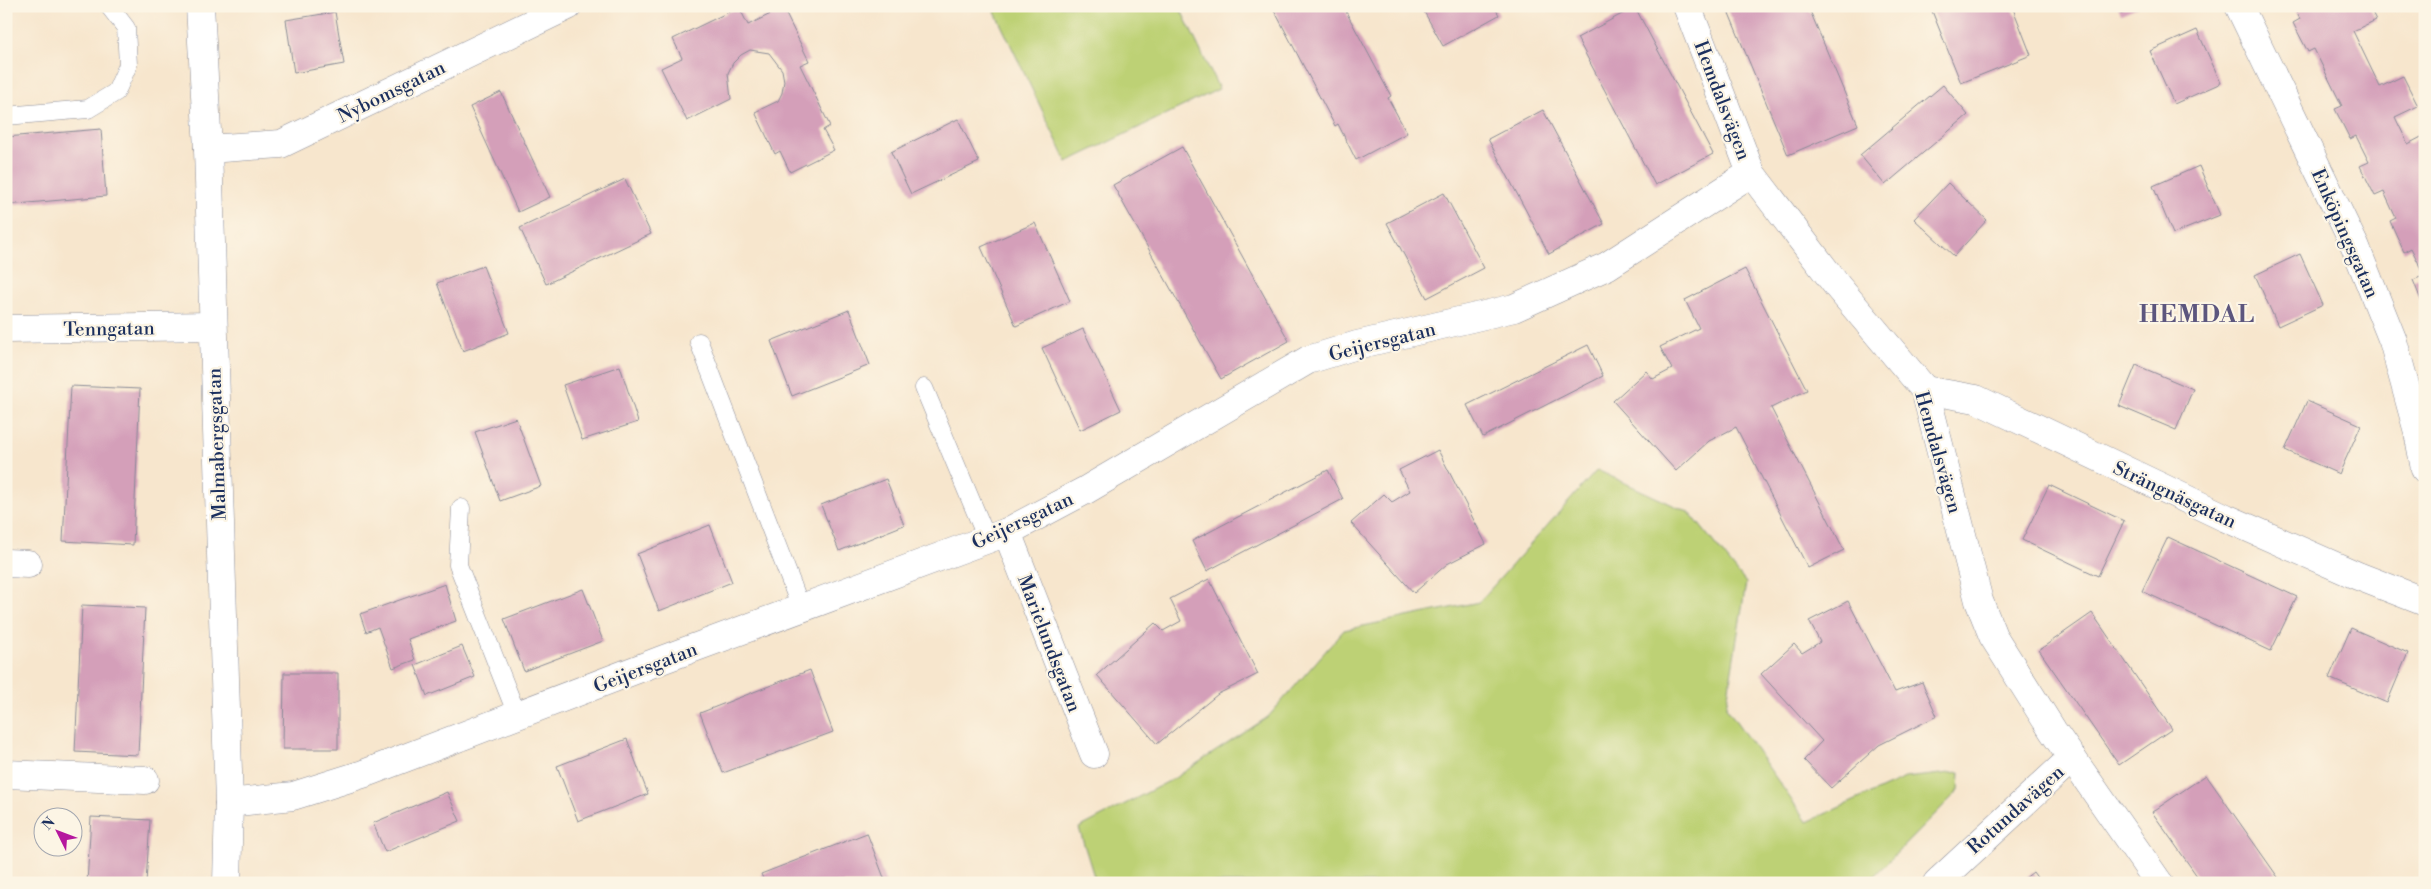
<svg xmlns="http://www.w3.org/2000/svg" width="2431" height="889" font-family="'Libre Bodoni',serif">
  <style>
    .green { fill: #bdd175; stroke: #6c806a }
    .building { fill: #d49fb9 }
    .lines { fill: none; stroke-linecap: round; stroke-linejoin: round }
    .service-casing { stroke: #898a96; stroke-width: 19 }
    .minor-casing { stroke: #898a96; stroke-width: 29 }
    .secondary-casing { stroke: #898a96; stroke-width: 29 }
    .service { stroke: #fff; stroke-width: 18 }
    .minor { stroke: #fff; stroke-width: 28 }
    .secondary { stroke: #fff; stroke-width: 28 }
    .labels { text-anchor: middle; stroke-width: 4.5; stroke-linejoin: round; paint-order: stroke }
    .street-label { font-size: 19px; fill: #1b2f5e; stroke: #fcf5e5 }
    .district-label { font-size: 24px; font-weight: bold; letter-spacing: 1px; fill: #5c567e; stroke: #fcf5e5 }
  </style>
  <rect width="100%" height="100%" fill="#fcf5e5"/>
  <filter id="ink" filterUnits="userSpaceOnUse"><feTurbulence type="fractalNoise" baseFrequency=".02" numOctaves="2"/><feDisplacementMap in="SourceGraphic" scale="10" xChannelSelector="R" yChannelSelector="G"/><feConvolveMatrix kernelMatrix="1 2 1 2 8 2 1 2 1" color-interpolation-filters="sRGB"/></filter>
  <filter id="wash" filterUnits="userSpaceOnUse"><feTurbulence type="fractalNoise" baseFrequency=".0096" numOctaves="4" result="noise"/><feDisplacementMap in="SourceGraphic" scale="20" xChannelSelector="R" yChannelSelector="G"/><feGaussianBlur stdDeviation="1.12" result="paint"/><feColorMatrix in="noise" values="0 0 0 0 0 0 0 0 0 0 0 0 0 0 0 0 0 1.4 0 .05"/><feComposite in="paint" operator="in"/></filter>
  <g filter="url(#wash)">
    <rect width="100%" height="100%" fill="#f7e6cd"/>
    <g class="green">
      <path d="M992,6H1179L1219,89L1067,162Z"/>
      <path d="M1597,470L1690,513L1746,583L1726,707L1807,822L1905,778L1960,772L1959,790L1867,883H1096L1079,828L1175,778L1268,717L1344,630L1479,602Z"/>
    </g>
    <g id="blocks">
      <g class="building">
        <path d="M1272,6H1343L1391,96L1388,98L1407,133L1356,160L1338,124L1335,126Z"/>
        <path d="M1421,6H1494L1499,15L1443,46Z"/>
        <path d="M1726,6H1808L1858,125L1788,155Z"/>
        <path d="M1930,6H2012L2031,55L1961,83Z"/>
        <path d="M2118,6H2140L2121,14Z"/>
        <path d="M2293,6H2369L2376,20L2353,31L2380,87L2403,76L2418,106L2395,117L2408,144L2425,135V173L2422,174L2425,179V310L2413,280L2423,276L2418,262L2411,248L2404,252L2390,221L2396,218L2384,192L2375,196L2360,166L2369,162L2356,136L2350,139L2335,109L2342,106L2314,49L2308,52L2293,23L2300,19Z"/>
        <path d="M739,7L748,25L783,8L809,61L800,65L830,126L823,130L834,150L790,172L780,151L775,154L755,112L778,101L782,93L784,81L782,70L769,53L750,50L741,55L733,63L728,73L731,99L687,121L661,68L682,58L673,39Z"/>
        <path d="M1635,7L1713,154L1655,185L1577,38Z"/>
        <path d="M335,12L344,64L294,73L286,20Z"/>
        <path d="M2197,30L2221,83L2174,104L2150,51Z"/>
        <path d="M1943,85L1968,115L1885,185L1860,155Z"/>
        <path d="M501,92L550,197L518,212L470,107Z"/>
        <path d="M1543,110L1604,224L1549,254L1488,139Z"/>
        <path d="M958,119L979,162L911,194L891,152Z"/>
        <path d="M101,129L106,196L6,205V137Z"/>
        <path d="M1182,147L1289,341L1221,379L1113,185Z"/>
        <path d="M2199,166L2220,215L2173,234L2153,186Z"/>
        <path d="M625,179L651,234L546,284L520,228Z"/>
        <path d="M1948,183L1987,220L1954,256L1914,219Z"/>
        <path d="M1444,193L1484,268L1427,298L1387,223Z"/>
        <path d="M1035,223L1070,301L1016,326L981,247Z"/>
        <path d="M2300,254L2323,305L2278,326L2255,275Z"/>
        <path d="M483,266L509,333L463,351L437,283Z"/>
        <path d="M1745,269L1807,390L1771,408L1844,550L1808,568L1736,427L1709,441L1676,471L1613,401L1646,371L1653,379L1672,369L1660,347L1699,328L1685,300Z"/>
        <path d="M849,310L870,365L792,396L771,341Z"/>
        <path d="M1083,329L1121,410L1080,430L1042,348Z"/>
        <path d="M1588,345L1603,376L1483,437L1467,405Z"/>
        <path d="M2136,365L2193,389L2176,430L2119,406Z"/>
        <path d="M620,366L638,422L582,440L563,385Z"/>
        <path d="M71,386L140,389L133,545L63,541Z"/>
        <path d="M2307,401L2361,425L2339,474L2285,450Z"/>
        <path d="M516,418L541,486L500,501L475,432Z"/>
        <path d="M1438,450L1486,544L1447,564L1414,593L1351,523L1384,494L1392,502L1410,491L1399,470Z"/>
        <path d="M1328,470L1343,499L1207,571L1192,541Z"/>
        <path d="M886,479L904,525L839,551L821,505Z"/>
        <path d="M2049,485L2124,521L2098,576L2022,540Z"/>
        <path d="M710,525L732,582L659,611L637,554Z"/>
        <path d="M2168,537L2297,597L2271,651L2142,591Z"/>
        <path d="M1209,579L1258,674L1218,694L1157,744L1097,675L1155,623L1163,631L1181,621L1170,599Z"/>
        <path d="M445,584L456,621L408,639L415,660L393,668L378,627L366,632L360,614Z"/>
        <path d="M583,589L603,641L524,671L504,619Z"/>
        <path d="M6,600H10L8,644H6Z"/>
        <path d="M1848,601L1895,692L1922,682L1937,716L1879,745L1831,788L1804,760L1822,741L1761,674L1794,644L1802,653L1820,642L1809,621Z"/>
        <path d="M82,605L145,608L138,755L75,752Z"/>
        <path d="M2092,613L2172,729L2119,765L2039,650Z"/>
        <path d="M2351,628L2408,653L2387,703L2329,678Z"/>
        <path d="M462,646L475,677L427,696L415,665Z"/>
        <path d="M810,670L833,732L723,773L700,713Z"/>
        <path d="M284,673H338V749H283Z"/>
        <path d="M627,739L648,794L578,821L557,766Z"/>
        <path d="M2206,775L2282,883H2202L2152,812Z"/>
        <path d="M447,792L460,821L385,852L373,823Z"/>
        <path d="M91,817L150,820L146,883H87Z"/>
        <path d="M867,833L886,883H765L761,874Z"/>
        <path d="M2033,872L2041,883H2019Z"/>
      </g>
    </g>
  </g>
  <g filter="url(#ink)">
    <use href="#blocks" fill-opacity="0" stroke="#898a96" stroke-width="1"/>
    <g class="lines">
      <g class="service-casing">
        <g id="service">
          <path d="M6,116L88,109L116,92L128,65L126,28L109,6"/>
          <path d="M699,342L801,608"/>
          <path d="M924,388L987,539"/>
          <path d="M461,508L458,565L517,715"/>
        </g>
      </g>
      <g class="minor-casing">
        <g id="minor">
          <path d="M1687,6L1751,173L1838,287L1925,390L1979,601L1993,636L2053,731L2159,883"/>
          <path d="M2239,6L2355,246L2393,341L2418,432L2425,469"/>
          <path d="M208,149L281,144L568,6"/>
          <path d="M6,329L212,326"/>
          <path d="M1925,390L1976,399L2226,518L2358,576L2425,602"/>
          <path d="M1007,532L1094,754"/>
          <path d="M6,563L28,564"/>
          <path d="M6,774L145,780"/>
          <path d="M229,803L293,796L363,774L664,659L1007,532L1086,490L1308,360L1357,345L1514,308L1607,266L1751,173"/>
          <path d="M1937,883L2072,758"/>
        </g>
      </g>
      <g class="secondary-casing">
        <path id="secondary" d="M200,6L208,149L229,803L227,883"/>
      </g>
      <use href="#service" class="service"/>
      <use href="#minor" class="minor"/>
      <use href="#secondary" class="secondary"/>
    </g>
  </g>
  <g class="labels">
    <g class="street-label">
      <text transform="translate(391 91) rotate(-26)" y="7">Nybomsgatan</text>
      <text transform="translate(1723 100) rotate(69)" y="7">Hemdalsvägen</text>
      <text transform="translate(2346 233) rotate(66)" y="7">Enköpingsgatan</text>
      <text transform="translate(109 328) rotate(-1)" y="7">Tenngatan</text>
      <text transform="translate(1382 341) rotate(-14)" y="7">Geijersgatan</text>
      <text transform="translate(216 444) rotate(-92)" y="7">Malmabergsgatan</text>
      <text transform="translate(1939 452) rotate(74)" y="7">Hemdalsvägen</text>
      <text transform="translate(2175 494) rotate(25)" y="7">Strängnäsgatan</text>
      <text transform="translate(1022 520) rotate(-25)" y="7">Geijersgatan</text>
      <text transform="translate(1050 643) rotate(69)" y="7">Marielundsgatan</text>
      <text transform="translate(645 667) rotate(-21)" y="7">Geijersgatan</text>
      <text transform="translate(2015 809) rotate(-42)" y="7">Rotundavägen</text>
    </g>
    <g class="district-label">
      <text x="2197" y="322">HEMDAL</text>
    </g>
  </g>
  <rect width="2431" height="889" fill="none" stroke="#fcf5e5" stroke-width="25"/>
  <g transform="translate(58 832) rotate(312)"><circle r="24" fill="#fcf5e5" stroke="#a2a6af"/>
  <path d="M0-4L9 19L0 12L-9 19Z" fill="#b5179e"/>
  <text y="-8" font-size="14" font-weight="bold" text-anchor="middle" fill="#1b2f5e">N</text>
  </g>
</svg>
